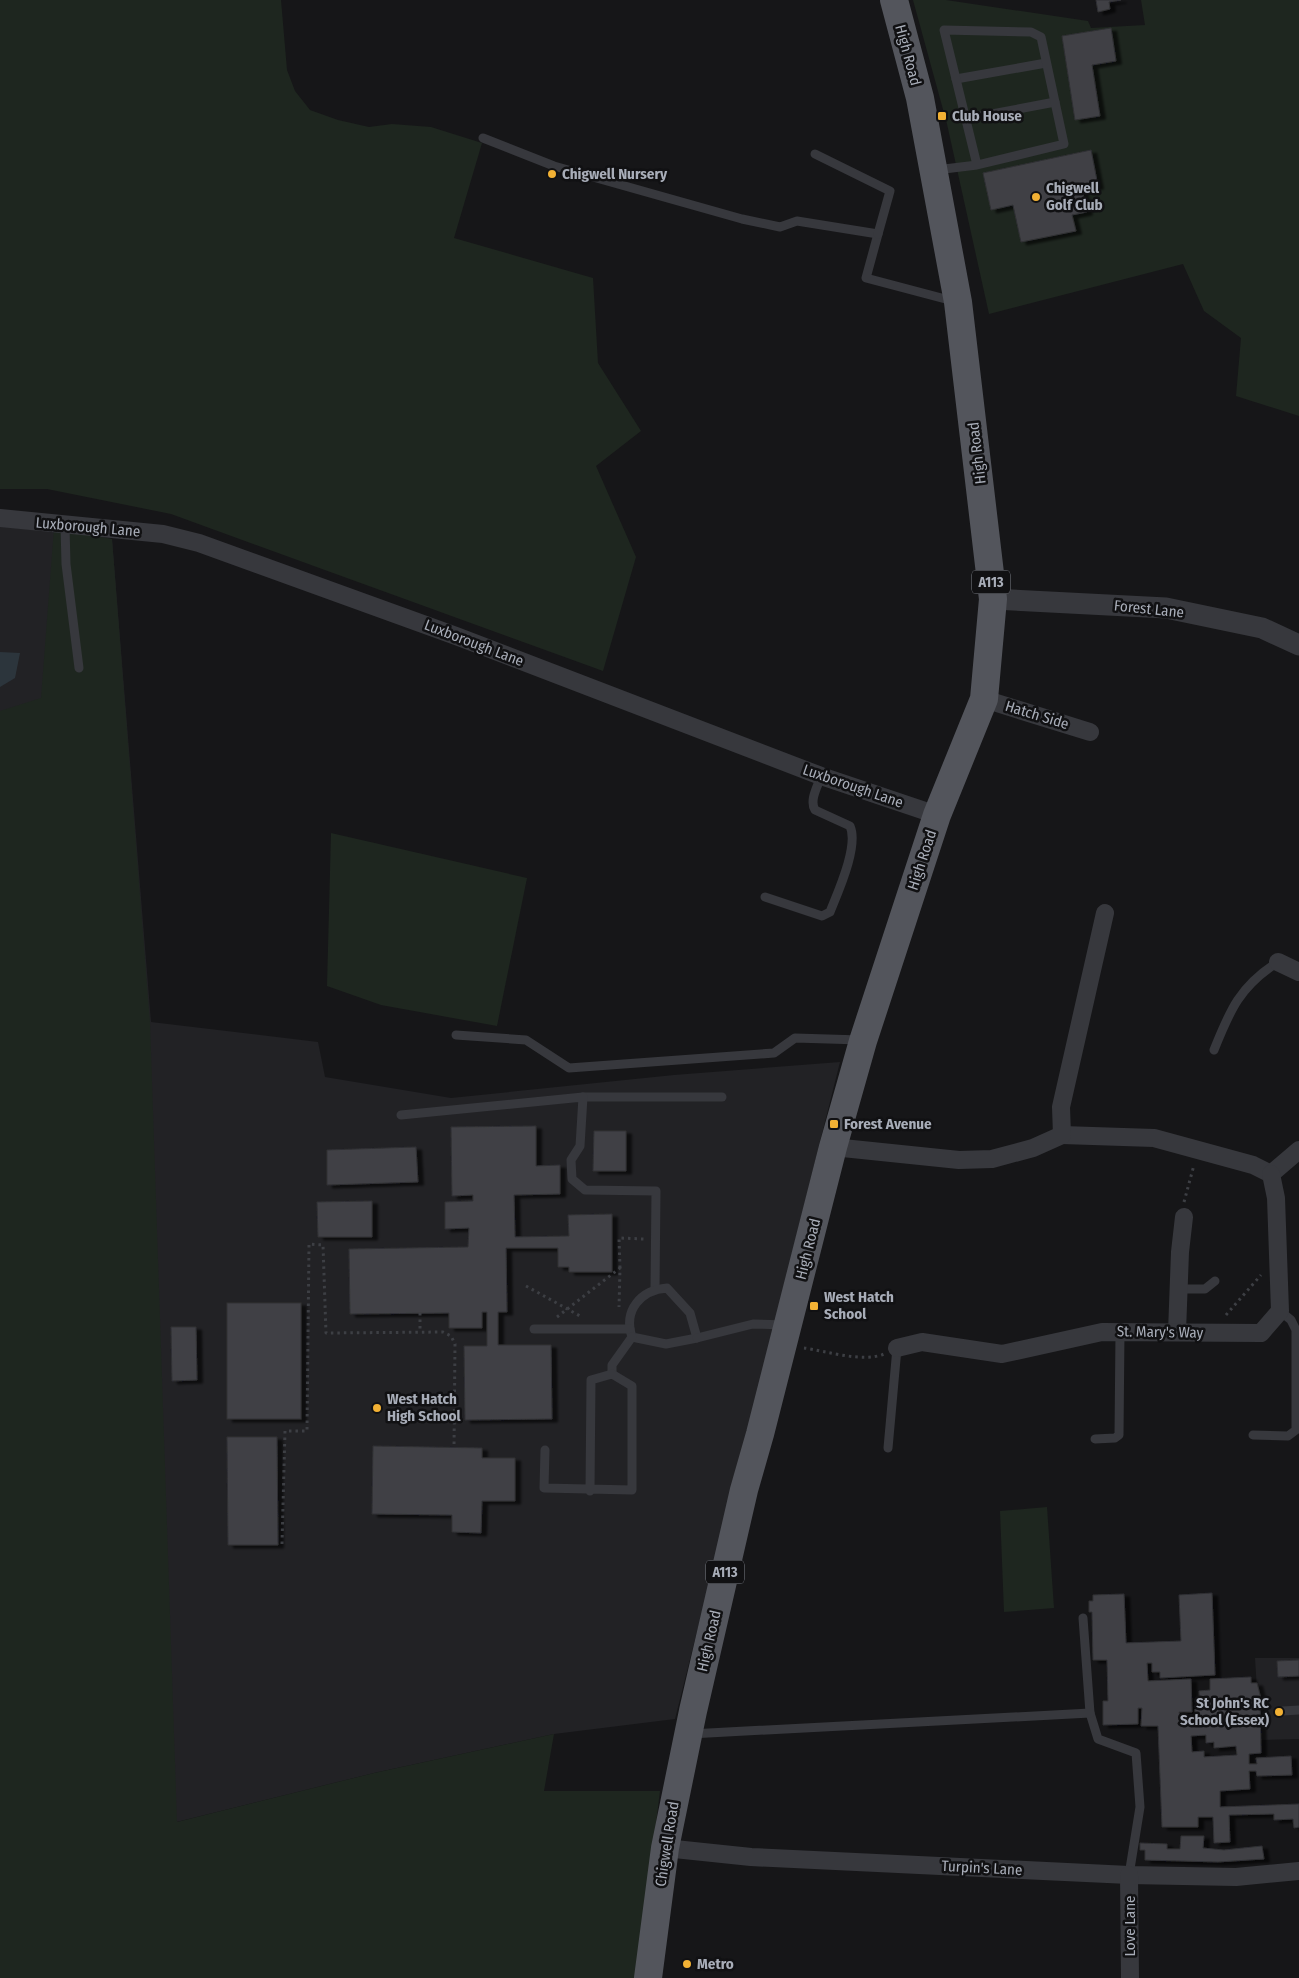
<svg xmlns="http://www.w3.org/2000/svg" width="1299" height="1978" font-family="'Fira Sans Condensed',sans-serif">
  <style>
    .built { fill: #222225 }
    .green { fill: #1e261f }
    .water { fill: #2c353c }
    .building { fill: #404145; stroke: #303034; fill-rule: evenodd; filter: url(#shadow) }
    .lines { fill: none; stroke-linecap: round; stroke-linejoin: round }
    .path { stroke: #3d3f44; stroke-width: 3; stroke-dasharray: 2.5 4; stroke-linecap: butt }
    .service { stroke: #37383d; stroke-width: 9 }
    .minor { stroke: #37383d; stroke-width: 18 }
    .tertiary { stroke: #37383d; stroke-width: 21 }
    .primary { stroke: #53555c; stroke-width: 28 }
    .poi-dot { fill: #f2b134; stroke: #111113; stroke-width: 2 }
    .labels { text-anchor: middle; stroke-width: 5; stroke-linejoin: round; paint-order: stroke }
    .shield { fill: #111113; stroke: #7b7e86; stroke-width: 1 }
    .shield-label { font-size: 14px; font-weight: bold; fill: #a8adb8 }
    .street-label { font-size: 15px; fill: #a8adb8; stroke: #111113 }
    .poi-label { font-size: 15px; font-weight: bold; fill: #a8adb8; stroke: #111113; text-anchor: start }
  </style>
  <defs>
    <filter id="shadow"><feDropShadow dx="5.5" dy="3" stdDeviation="1" flood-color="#0009"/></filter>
  </defs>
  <rect width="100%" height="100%" fill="#161618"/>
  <g class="built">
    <path d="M0,526L112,539L151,1022L318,1042L325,1077L451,1098L674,1075L840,1062L675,1719L554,1734L374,1773L0,1866Z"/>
    <path d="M1255,1658H1299V1739L1260,1740Z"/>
  </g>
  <g class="green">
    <path d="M0,0H281L287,70L295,91L310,110L338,120L369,127L392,124L431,127L482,143L454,238L593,278L598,363L641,431L596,466L636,557L603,671L171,514L47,489H0Z"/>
    <path d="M913,0H946L1088,21L1091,28L1145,25L1141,0H1299V416L1236,396L1241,338L1204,311L1183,264L989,314L947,124Z"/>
    <path d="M54,528L112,539L150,1022L177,1822L374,1773L554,1734L544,1791H660L637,1978H0V711L41,698Z"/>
    <path d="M331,833L527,878L497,1026L381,1005L327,986Z"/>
    <path d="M1047,1507L1054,1608L1004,1612L1000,1511Z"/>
  </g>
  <path class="water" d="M0,652L20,653L15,678L0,687Z"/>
  <g class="building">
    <path d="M1096,0H1121L1109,2L1110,9L1098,12Z"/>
    <path d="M1111,28L1116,61L1092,65L1100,116L1075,120L1062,36Z"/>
    <path d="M1091,150L1098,186L1082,189L1087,212L1072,215L1076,231L1021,242L1013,205L991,210L983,173Z"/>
    <path d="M536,1126V1166L560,1165V1194L514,1195L515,1237L569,1236L568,1215L612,1214V1272H569V1267H558V1248H506L507,1312H498V1345H551L552,1419L465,1420L464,1346H487V1312H482V1328H449V1313L350,1314L349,1249L468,1247L469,1228L445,1229V1202L473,1201V1195L452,1196L451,1127Z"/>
    <path d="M594,1131H626V1171H593Z"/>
    <path d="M416,1147L418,1182L327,1185V1150Z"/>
    <path d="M372,1201V1237H318L317,1202Z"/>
    <rect x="227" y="1303" width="74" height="116"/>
    <path d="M171,1327H196L197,1380L172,1381Z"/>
    <path d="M227,1437H277L278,1545H228Z"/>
    <path d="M373,1446L482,1448V1458H515V1501H482L481,1533L452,1532V1515L372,1514Z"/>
    <path d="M1212,1593L1215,1675L1160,1678V1672H1152V1663H1147L1148,1681L1191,1679L1192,1712H1179L1180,1716L1195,1715V1709H1200L1199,1691L1210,1690V1679L1251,1677V1683H1257L1262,1703L1260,1704L1261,1753L1249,1754V1764H1257L1256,1758L1291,1756L1292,1775L1257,1776L1256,1771H1249L1250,1789L1220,1791V1807L1299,1804V1827L1294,1828L1293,1819L1274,1820V1814L1229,1815L1230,1842L1214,1843L1213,1817H1198V1827H1162L1158,1726H1141L1142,1708H1138V1724L1103,1725V1701H1108L1107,1660H1093L1092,1612H1089V1601H1093V1595L1124,1594L1126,1643L1181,1641L1179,1595ZM1206,1735V1743L1214,1742V1748L1236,1746L1237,1755L1204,1757V1751L1192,1752L1191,1736Z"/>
    <path d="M1299,1660V1676L1278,1677L1277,1661Z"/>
    <path d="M1181,1836H1204L1203,1848L1224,1850L1262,1846L1264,1859L1218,1862L1145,1860V1850H1140V1843L1167,1844V1849H1180Z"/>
  </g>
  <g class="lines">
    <g class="path">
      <path d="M1184,1202L1194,1165"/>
      <path d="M620,1268L619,1238L644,1239"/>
      <path d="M526,1286L580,1316"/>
      <path d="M420,1313V1332"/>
      <path d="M1226,1315L1261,1275"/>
      <path d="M557,1317L620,1268L619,1307"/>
      <path d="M804,1348C825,1351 864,1363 884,1354"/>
      <path d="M282,1544L285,1431H307L309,1244L323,1245L326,1333L443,1332L451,1336L455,1344L454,1448"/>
    </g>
    <g class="service">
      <path d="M956,79L1046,63"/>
      <path d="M965,119L1055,102"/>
      <path d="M483,138L554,166L742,219L780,227L797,221L878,234L866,278L953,301"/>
      <path d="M815,154L890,191L878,234"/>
      <path d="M936,170L977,165L1064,144L1041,37L1031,32L944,30L977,165"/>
      <path d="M65,526L66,564L79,668"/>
      <path d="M765,897L822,916L830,912C838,892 859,846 850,826L815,810C809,800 818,786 821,776"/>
      <path d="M456,1035L526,1040L569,1068L774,1053L795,1038L861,1040"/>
      <path d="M1214,1050C1230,1010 1240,986 1278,962"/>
      <path d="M583,1097H722"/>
      <path d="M401,1115L583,1097L580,1146L571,1160L572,1179L585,1190L656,1191L655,1289"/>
      <path d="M667,1288L690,1313L697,1338L666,1344L632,1337C623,1310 641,1290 667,1288Z"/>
      <path d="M1178,1289H1205L1215,1281"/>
      <path d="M534,1329H630"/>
      <path d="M697,1338L753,1324L786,1325"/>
      <path d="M612,1374V1365L632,1337"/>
      <path d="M1253,1435L1288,1436L1296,1430V1330L1291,1320L1280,1311"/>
      <path d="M1095,1439L1115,1438L1119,1435L1120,1332"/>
      <path d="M888,1448L897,1348"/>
      <path d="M545,1450L544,1488L632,1490V1386L612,1374L591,1380L590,1491"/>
      <path d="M1283,1711L1299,1710"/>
      <path d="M1090,1713L1098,1739L1136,1753L1140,1807L1129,1875"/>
      <path d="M690,1734L1090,1713L1083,1618"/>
    </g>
    <g class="minor">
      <path d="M0,518L163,534L199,543L456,636L821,776L937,815"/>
      <path d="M984,699L1090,732"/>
      <path d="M1278,962L1299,972"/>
      <path d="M1062,1135L1154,1138L1253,1165L1271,1174"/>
      <path d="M833,1147L959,1160L992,1159L1033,1148L1062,1135L1061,1107L1105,913"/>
      <path d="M1271,1174L1299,1150"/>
      <path d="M1177,1332L1180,1252L1184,1217"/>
      <path d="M897,1348L922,1342L1002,1354L1102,1332L1261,1333L1280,1311L1276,1198L1271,1174"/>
      <path d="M665,1848L751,1857L1129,1875L1236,1877L1299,1871"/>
      <path d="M1129,1875L1130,1978"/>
    </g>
    <path class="tertiary" d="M993,599L1166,608L1262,628L1299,645"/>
    <path class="primary" d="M648,1978L665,1848L693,1711L744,1490L760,1434L833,1147L863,1041L937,815L984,699L993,599L958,302L920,98L894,0"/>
  </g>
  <g class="poi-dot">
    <rect x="937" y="111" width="10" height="10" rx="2.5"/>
    <circle cx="552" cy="174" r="5"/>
    <circle cx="1036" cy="197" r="5"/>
    <rect x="829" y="1119" width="10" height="10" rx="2.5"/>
    <rect x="809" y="1301" width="10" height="10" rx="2.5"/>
    <circle cx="377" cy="1408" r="5"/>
    <circle cx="1279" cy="1712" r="5"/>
    <circle cx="687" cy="1964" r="5"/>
  </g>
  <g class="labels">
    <g class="shield">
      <rect x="972" y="570.5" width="38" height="23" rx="4"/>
      <rect x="706" y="1560.5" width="38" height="23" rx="4"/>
    </g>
    <g class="shield-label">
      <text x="991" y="587">A113</text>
      <text x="725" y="1577">A113</text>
    </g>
    <g class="street-label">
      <text transform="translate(908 55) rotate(75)" y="5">High Road</text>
      <text transform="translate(977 453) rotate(-97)" y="5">High Road</text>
      <text transform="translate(88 527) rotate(5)" y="5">Luxborough Lane</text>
      <text transform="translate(1149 609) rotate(6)" y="5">Forest Lane</text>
      <text transform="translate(474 643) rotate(21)" y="5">Luxborough Lane</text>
      <text transform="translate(1037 715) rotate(17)" y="5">Hatch Side</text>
      <text transform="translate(853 786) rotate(19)" y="5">Luxborough Lane</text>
      <text transform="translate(922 860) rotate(-72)" y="5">High Road</text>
      <text transform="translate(808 1249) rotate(-76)" y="5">High Road</text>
      <text transform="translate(1160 1332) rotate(1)" y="5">St. Mary's Way</text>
      <text transform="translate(709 1641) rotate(-77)" y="5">High Road</text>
      <text transform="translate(667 1844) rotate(-81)" y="5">Chigwell Road</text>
      <text transform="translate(982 1868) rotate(3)" y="5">Turpin's Lane</text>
      <text transform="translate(1130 1926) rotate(-90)" y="5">Love Lane</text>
    </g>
    <g class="poi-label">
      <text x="952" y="121">Club House</text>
      <text x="562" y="179">Chigwell Nursery</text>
      <text x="1046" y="193">Chigwell<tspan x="1046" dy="17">Golf Club</tspan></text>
      <text x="844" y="1129">Forest Avenue</text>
      <text x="824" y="1302">West Hatch<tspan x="824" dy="17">School</tspan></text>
      <text x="387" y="1404">West Hatch<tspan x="387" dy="17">High School</tspan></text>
      <text x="1269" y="1708" text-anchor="end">St John's RC<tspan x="1269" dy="17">School (Essex)</tspan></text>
      <text x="697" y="1969">Metro</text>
    </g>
  </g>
</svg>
